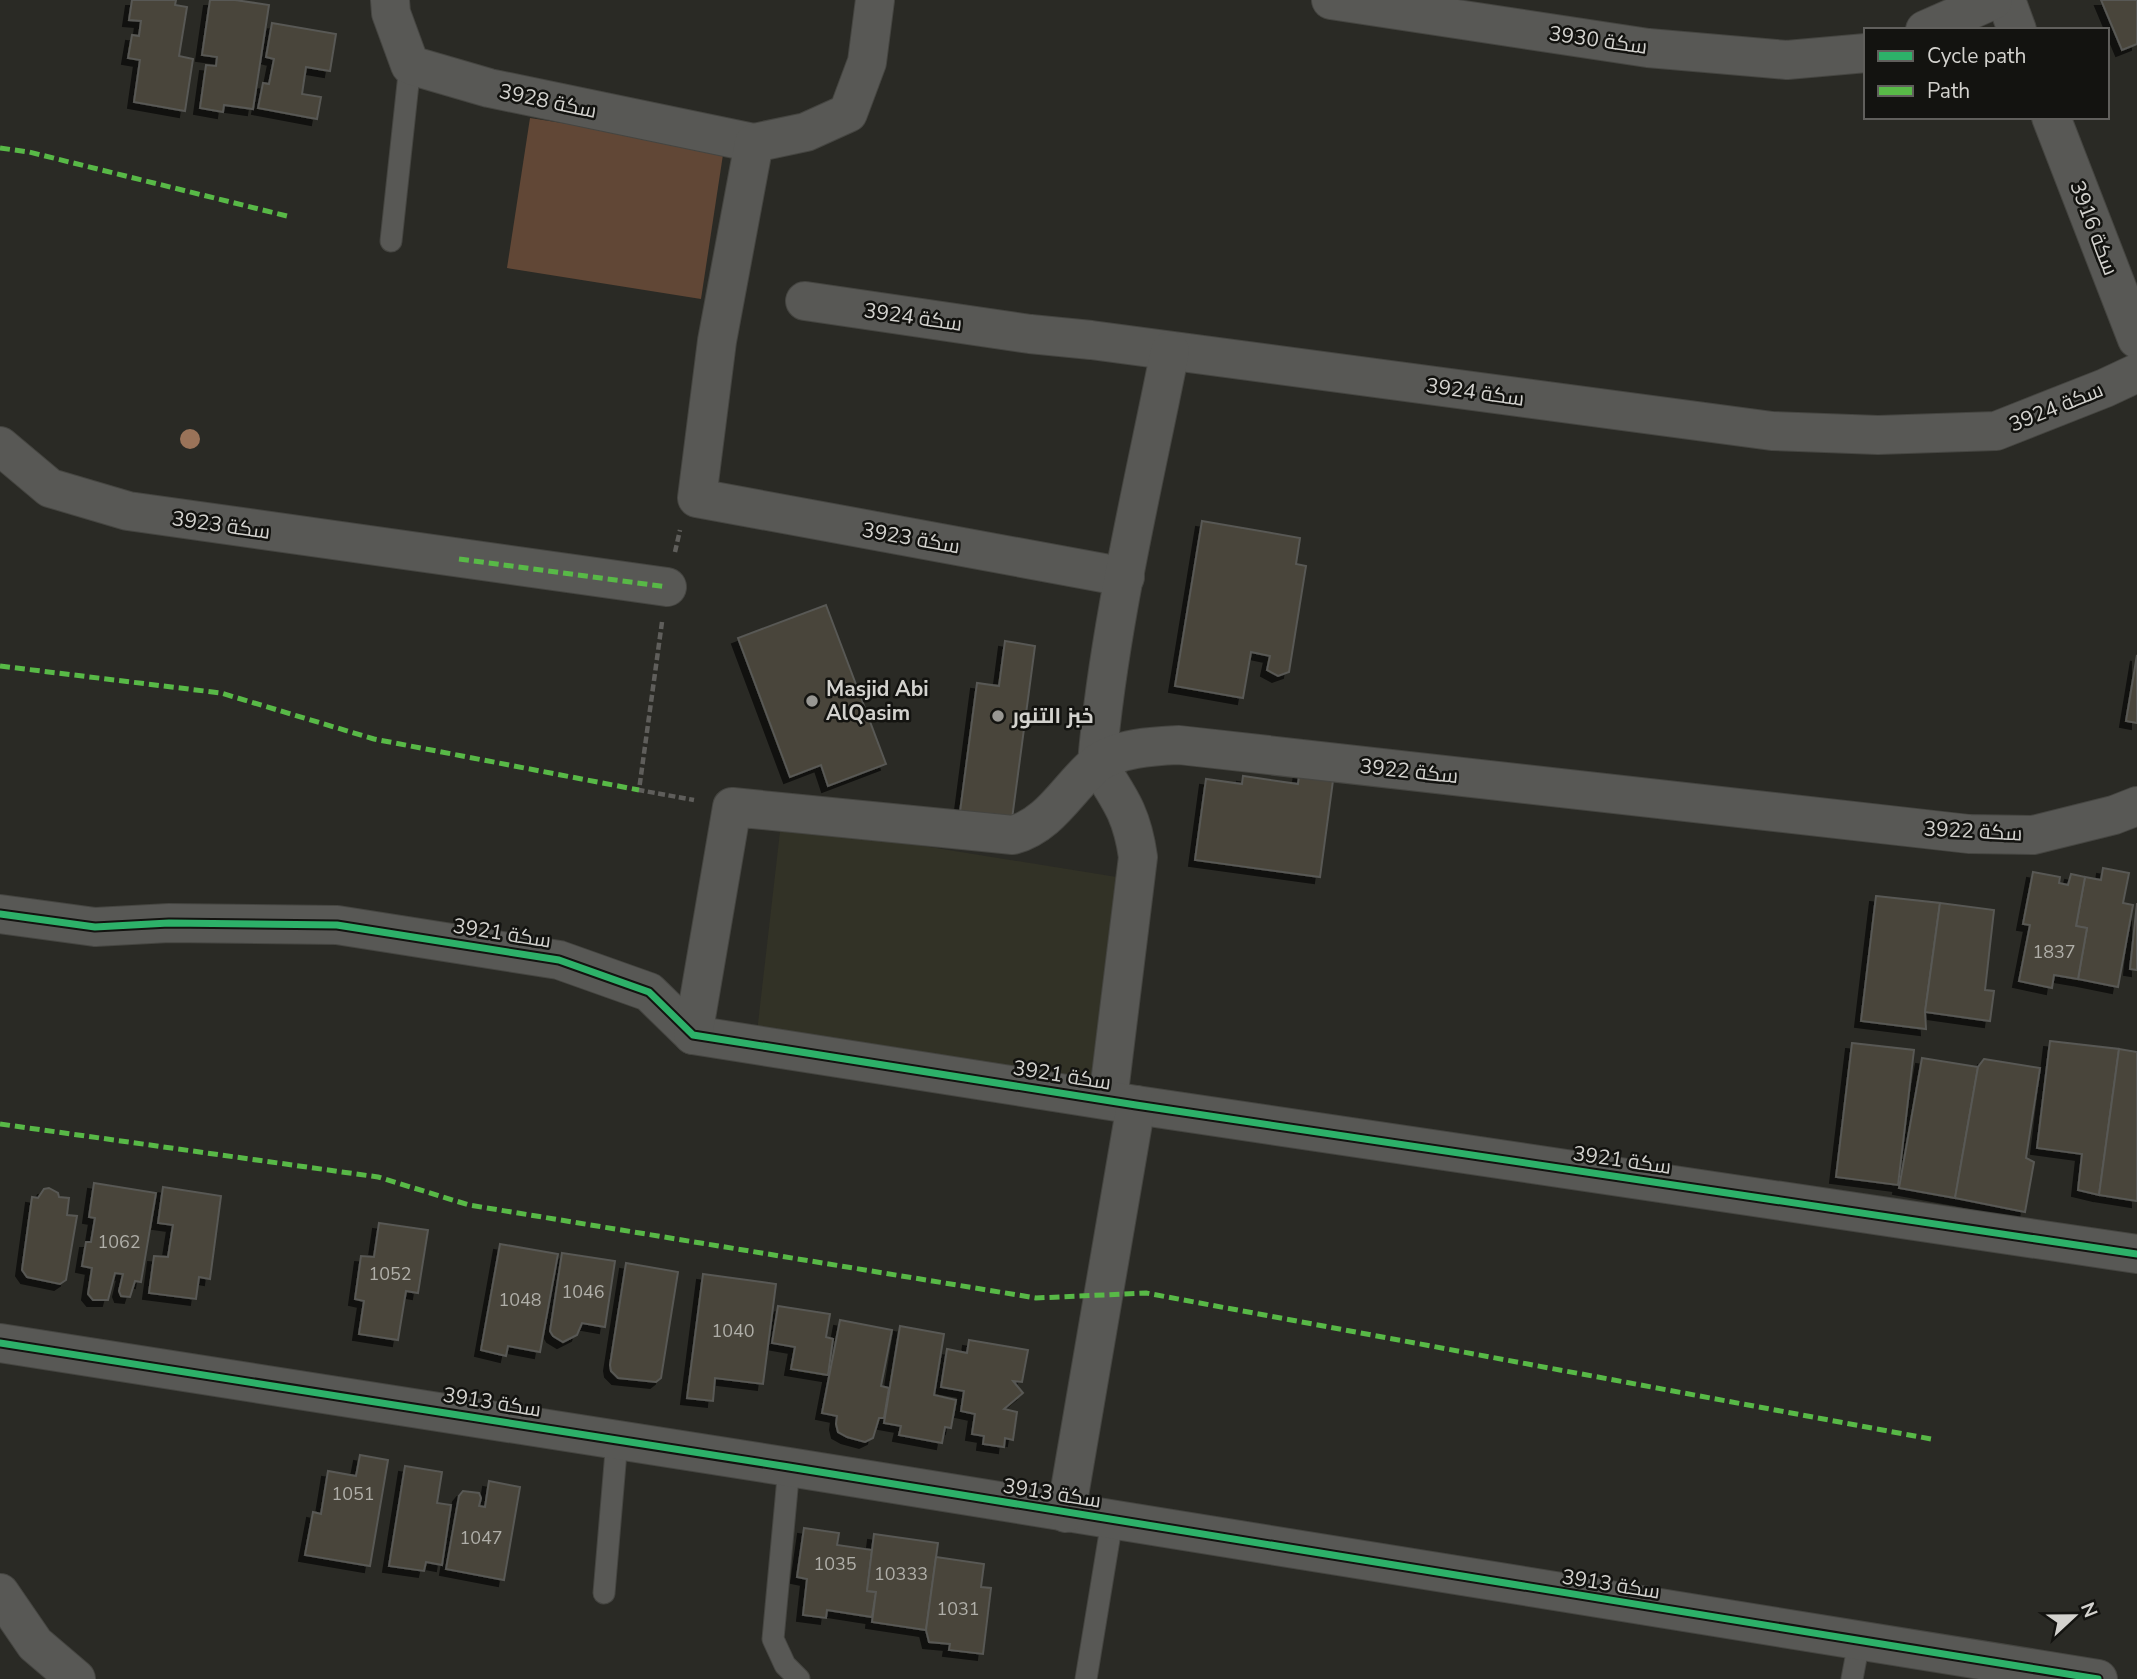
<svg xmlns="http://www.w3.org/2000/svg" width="2137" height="1679" font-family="'Nunito Sans',Cairo,sans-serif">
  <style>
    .built { fill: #323226 }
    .green { fill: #614736 }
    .building { fill: #49453a; stroke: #585854; stroke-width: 2; filter: url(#shadow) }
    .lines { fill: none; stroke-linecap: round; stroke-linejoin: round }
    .lane-casing { stroke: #454541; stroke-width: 23 }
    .street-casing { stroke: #454541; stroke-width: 40 }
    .path { stroke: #5f5e5b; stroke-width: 4.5; stroke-dasharray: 7 3.5; stroke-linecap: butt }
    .lane { stroke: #585855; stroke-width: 21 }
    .street { stroke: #585855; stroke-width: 38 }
    .quiet { stroke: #58b947; stroke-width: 5; stroke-dasharray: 10 5; stroke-linecap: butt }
    .cycleway-casing { stroke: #131310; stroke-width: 11 }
    .cycleway { stroke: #2db169; stroke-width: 7 }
    .tree { fill: #9a7359 }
    .poi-dot { fill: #989793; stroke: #131310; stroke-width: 2.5 }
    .labels { text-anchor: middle; stroke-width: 5; stroke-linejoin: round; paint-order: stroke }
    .number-label { font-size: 18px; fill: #b0afa9 }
    .street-label { font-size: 21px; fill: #d3d2ce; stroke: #131310 }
    .poi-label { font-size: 21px; font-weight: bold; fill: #d3d2ce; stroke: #131310; text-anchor: start }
  </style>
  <defs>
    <filter id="shadow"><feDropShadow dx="-6" dy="6" stdDeviation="0" flood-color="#0009"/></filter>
  </defs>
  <rect width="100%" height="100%" fill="#2a2a25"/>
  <path class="built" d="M781,823L1129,879L1097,1086L757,1032Z"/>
  <path class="green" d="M530,118L724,148L701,299L507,268Z"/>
  <g class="building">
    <path d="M132,0H176L175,5L187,7L179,56L193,59L185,111L134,102L140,60L128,58L132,35L139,36L141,21L129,20Z"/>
    <path d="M210,0H235L269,5L253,109L224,105L223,112L200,108L206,65L216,66L217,57L202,55Z"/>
    <path d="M2101,0H2137V44L2122,50Z"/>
    <path d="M272,23L336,34L330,71L306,67L302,94L321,97L317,119L258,108L263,83L269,84L274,59L266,57Z"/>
    <path d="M1202,521L1300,538L1296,564L1306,566L1289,672L1278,676L1267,670L1270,656L1251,652L1243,698L1175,686Z"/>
    <path d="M826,605L886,764L828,786L821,765L790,777L738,638Z"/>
    <path d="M1005,641L1035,646L1012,819L960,812L977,683L999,686Z"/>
    <path d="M2137,655V723L2126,721Z"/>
    <path d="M1300,769L1334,773L1320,877L1195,860L1206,779L1242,784L1243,776L1298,784Z"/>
    <path d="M2103,868L2129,873L2123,903L2133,905L2118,987L2078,979L2087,928L2076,926L2085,877L2101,880Z"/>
    <path d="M2033,872L2060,877L2059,883L2068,885L2071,874L2085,877L2076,926L2087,928L2078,979L2054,975L2052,988L2019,981L2030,925L2023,924Z"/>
    <path d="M1876,896L1940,903L1925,1012L1926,1029L1861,1021Z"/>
    <path d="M1940,903L1994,910L1985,990L1994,991L1990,1021L1925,1012Z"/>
    <path d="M2137,903V970L2130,969Z"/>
    <path d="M2050,1041L2119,1049L2099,1195L2078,1190L2082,1154L2037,1148Z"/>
    <path d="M1852,1043L1914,1050L1898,1185L1836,1177Z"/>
    <path d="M2119,1049L2137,1052V1201L2099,1195Z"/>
    <path d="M1922,1058L1978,1067L1955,1198L1899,1188Z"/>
    <path d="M1984,1059L2040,1068L2026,1158L2034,1162L2025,1212L1955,1198L1978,1067Z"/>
    <path d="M94,1183L156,1193L141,1282L135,1281L130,1297L121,1296L119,1291L123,1274L115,1273L108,1300H93L88,1294L92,1268L82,1266L86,1242H91L95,1218L89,1217Z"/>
    <path d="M163,1187L221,1196L210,1279L199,1277L196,1299L149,1293L154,1256L168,1257L173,1225L158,1223Z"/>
    <path d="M49,1188L58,1193L59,1197L69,1198L67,1215L77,1216L66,1280L60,1284L27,1277L22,1270L32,1197L38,1198L44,1189Z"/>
    <path d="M379,1223L428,1230L418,1293L406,1291L398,1340L359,1334L364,1301L355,1299L361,1256L374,1257Z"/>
    <path d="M500,1244L558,1254L540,1352L508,1346L506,1356L481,1350Z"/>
    <path d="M562,1253L615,1261L605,1327L582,1323L577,1335L563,1342L553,1336L550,1331Z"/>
    <path d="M626,1263L678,1272L661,1378L656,1382L618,1378L611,1371L610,1365Z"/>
    <path d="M703,1274L776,1284L763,1384L715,1378L713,1401L687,1398Z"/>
    <path d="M778,1306L830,1314L826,1337L833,1339L828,1375L791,1369L795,1347L772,1343Z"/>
    <path d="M840,1320L892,1330L881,1386L889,1388L884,1418H879L873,1438L865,1442L847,1437L838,1432L836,1424L837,1416L822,1413Z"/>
    <path d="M900,1326L944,1334L934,1395L956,1400L951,1428L945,1427L942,1443L899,1435L901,1426L884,1423Z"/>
    <path d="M969,1340L1028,1350L1022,1382L1013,1381L1023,1393L1004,1409L1017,1412L1013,1440L1005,1438L1004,1447L983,1444L984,1436L972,1434L975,1414L961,1411L964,1391L941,1387L947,1349L967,1353Z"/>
    <path d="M360,1455L388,1460L370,1566L305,1555L313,1512L321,1514L328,1471L356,1476Z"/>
    <path d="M405,1466L442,1472L437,1503L451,1505L442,1565L426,1562L424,1571L389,1566Z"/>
    <path d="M489,1481L520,1487L504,1580L446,1569L459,1496L463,1491L479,1493L481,1498L479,1506L485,1507Z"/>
    <path d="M804,1528L839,1533L837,1545L872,1550L867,1591L876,1592L872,1617L827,1610L826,1618L803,1615L807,1579L797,1577Z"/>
    <path d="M874,1534L938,1543L926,1630L872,1622L876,1592L867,1591Z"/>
    <path d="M936,1557L984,1564L981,1587L991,1588L983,1654L949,1650L950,1644L929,1642L926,1630Z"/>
  </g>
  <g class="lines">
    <g class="lane-casing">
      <g id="lane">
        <path d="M391,241L410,65"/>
        <path d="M789,1467L773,1639L785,1665L799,1679"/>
        <path d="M604,1593L617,1440"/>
        <path d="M1086,1679L1112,1521"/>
        <path d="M1852,1679L1859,1642"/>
      </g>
    </g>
    <g class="street-casing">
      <g id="street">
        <path d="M390,0L391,13L410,65L489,88L754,143"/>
        <path d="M875,0L867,62L848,113L806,132L754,143L717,341L697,498L1125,577"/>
        <path d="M1331,0L1648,48L1787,60L1866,53"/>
        <path d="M2006,0L2017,30"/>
        <path d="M1925,30L1993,0"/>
        <path d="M2051,117L2137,339"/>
        <path d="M805,301L1030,334L1091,340L1772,431L1878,435L1996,431L2105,388L2137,373"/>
        <path d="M0,446L50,488L128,511L667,587"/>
        <path d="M1097,763C1109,625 1143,487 1170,351"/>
        <path d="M1097,763C1120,799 1132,814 1138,857L1108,1100"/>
        <path d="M0,914L95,927L169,923L337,925L559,960L649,992L693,1035L1136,1105L2137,1254"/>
        <path d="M693,1035L732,807L1013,835C1050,825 1068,788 1095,765C1116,748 1154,746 1179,745L1969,834L2033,835L2114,815L2137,806"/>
        <path d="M0,1343L789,1467L2098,1679"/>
        <path d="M1066,1513L1136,1105"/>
        <path d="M0,1593L35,1644L76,1679"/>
      </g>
    </g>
    <g class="path">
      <path d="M675,552L680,530"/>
      <path d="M662,622L639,790L694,800"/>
    </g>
    <use href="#lane" class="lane"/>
    <use href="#street" class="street"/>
    <g class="quiet">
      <path d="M0,148L29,152L291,217"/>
      <path d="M459,559L667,587"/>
      <path d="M0,666L221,693L374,739L639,790"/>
      <path d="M0,1124L378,1177L469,1205L1036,1298L1146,1293L1931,1439"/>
    </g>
    <g class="cycleway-casing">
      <g id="cycleway">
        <path d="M0,914L95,927L169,923L337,925L559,960L649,992L693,1035L1136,1105L2137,1254"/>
        <path d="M0,1343L789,1467L2098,1679"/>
      </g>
    </g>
    <use href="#cycleway" class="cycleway"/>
  </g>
  <circle class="tree" cx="190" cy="439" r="10"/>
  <g class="poi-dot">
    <circle cx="812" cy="701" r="7"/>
    <circle cx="998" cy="716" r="7"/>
  </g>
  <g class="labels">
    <g class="number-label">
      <text x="2054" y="958">1837</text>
      <text x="119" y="1248">1062</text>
      <text x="390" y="1280">1052</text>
      <text x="583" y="1298">1046</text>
      <text x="520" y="1306">1048</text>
      <text x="733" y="1337">1040</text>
      <text x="353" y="1500">1051</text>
      <text x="481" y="1544">1047</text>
      <text x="835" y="1570">1035</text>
      <text x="901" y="1580">10333</text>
      <text x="958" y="1615">1031</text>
    </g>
    <g class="street-label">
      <text transform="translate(1598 40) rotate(8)" y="7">سكة 3930</text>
      <text transform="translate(548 101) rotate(12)" y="7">سكة 3928</text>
      <text transform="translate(2094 228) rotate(69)" y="7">سكة 3916</text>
      <text transform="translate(913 317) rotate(8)" y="7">سكة 3924</text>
      <text transform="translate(1475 392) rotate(8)" y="7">سكة 3924</text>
      <text transform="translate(2056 407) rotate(-22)" y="7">سكة 3924</text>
      <text transform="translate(221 525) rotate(8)" y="7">سكة 3923</text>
      <text transform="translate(911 538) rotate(10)" y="7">سكة 3923</text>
      <text transform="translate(1409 771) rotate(6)" y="7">سكة 3922</text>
      <text transform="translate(1973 831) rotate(3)" y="7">سكة 3922</text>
      <text transform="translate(502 933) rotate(9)" y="7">سكة 3921</text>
      <text transform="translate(1062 1075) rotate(9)" y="7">سكة 3921</text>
      <text transform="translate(1622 1160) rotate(8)" y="7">سكة 3921</text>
      <text transform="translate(492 1402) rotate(9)" y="7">سكة 3913</text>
      <text transform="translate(1052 1493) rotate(9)" y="7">سكة 3913</text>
      <text transform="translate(1611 1584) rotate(9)" y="7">سكة 3913</text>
    </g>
    <g class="poi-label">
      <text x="826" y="696">Masjid Abi<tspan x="826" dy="24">AlQasim</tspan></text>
      <text x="1012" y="723">خبز التنور</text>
    </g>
  </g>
  <rect x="1864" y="28" width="245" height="91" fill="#131310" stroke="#605f5c" stroke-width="2"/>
  <rect x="1878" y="51" width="35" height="10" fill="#2db169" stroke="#605f5c" stroke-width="2"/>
  <text x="1927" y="63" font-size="21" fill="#d3d2ce">Cycle path</text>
  <rect x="1878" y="86" width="35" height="10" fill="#58b947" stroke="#605f5c" stroke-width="2"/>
  <text x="1927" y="98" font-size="21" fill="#d3d2ce">Path</text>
  <g transform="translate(2074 1616) rotate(68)" stroke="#131310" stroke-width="5" paint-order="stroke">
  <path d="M0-5L12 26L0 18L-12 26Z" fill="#d3d2ce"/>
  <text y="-10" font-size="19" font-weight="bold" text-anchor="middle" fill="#d3d2ce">N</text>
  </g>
</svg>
